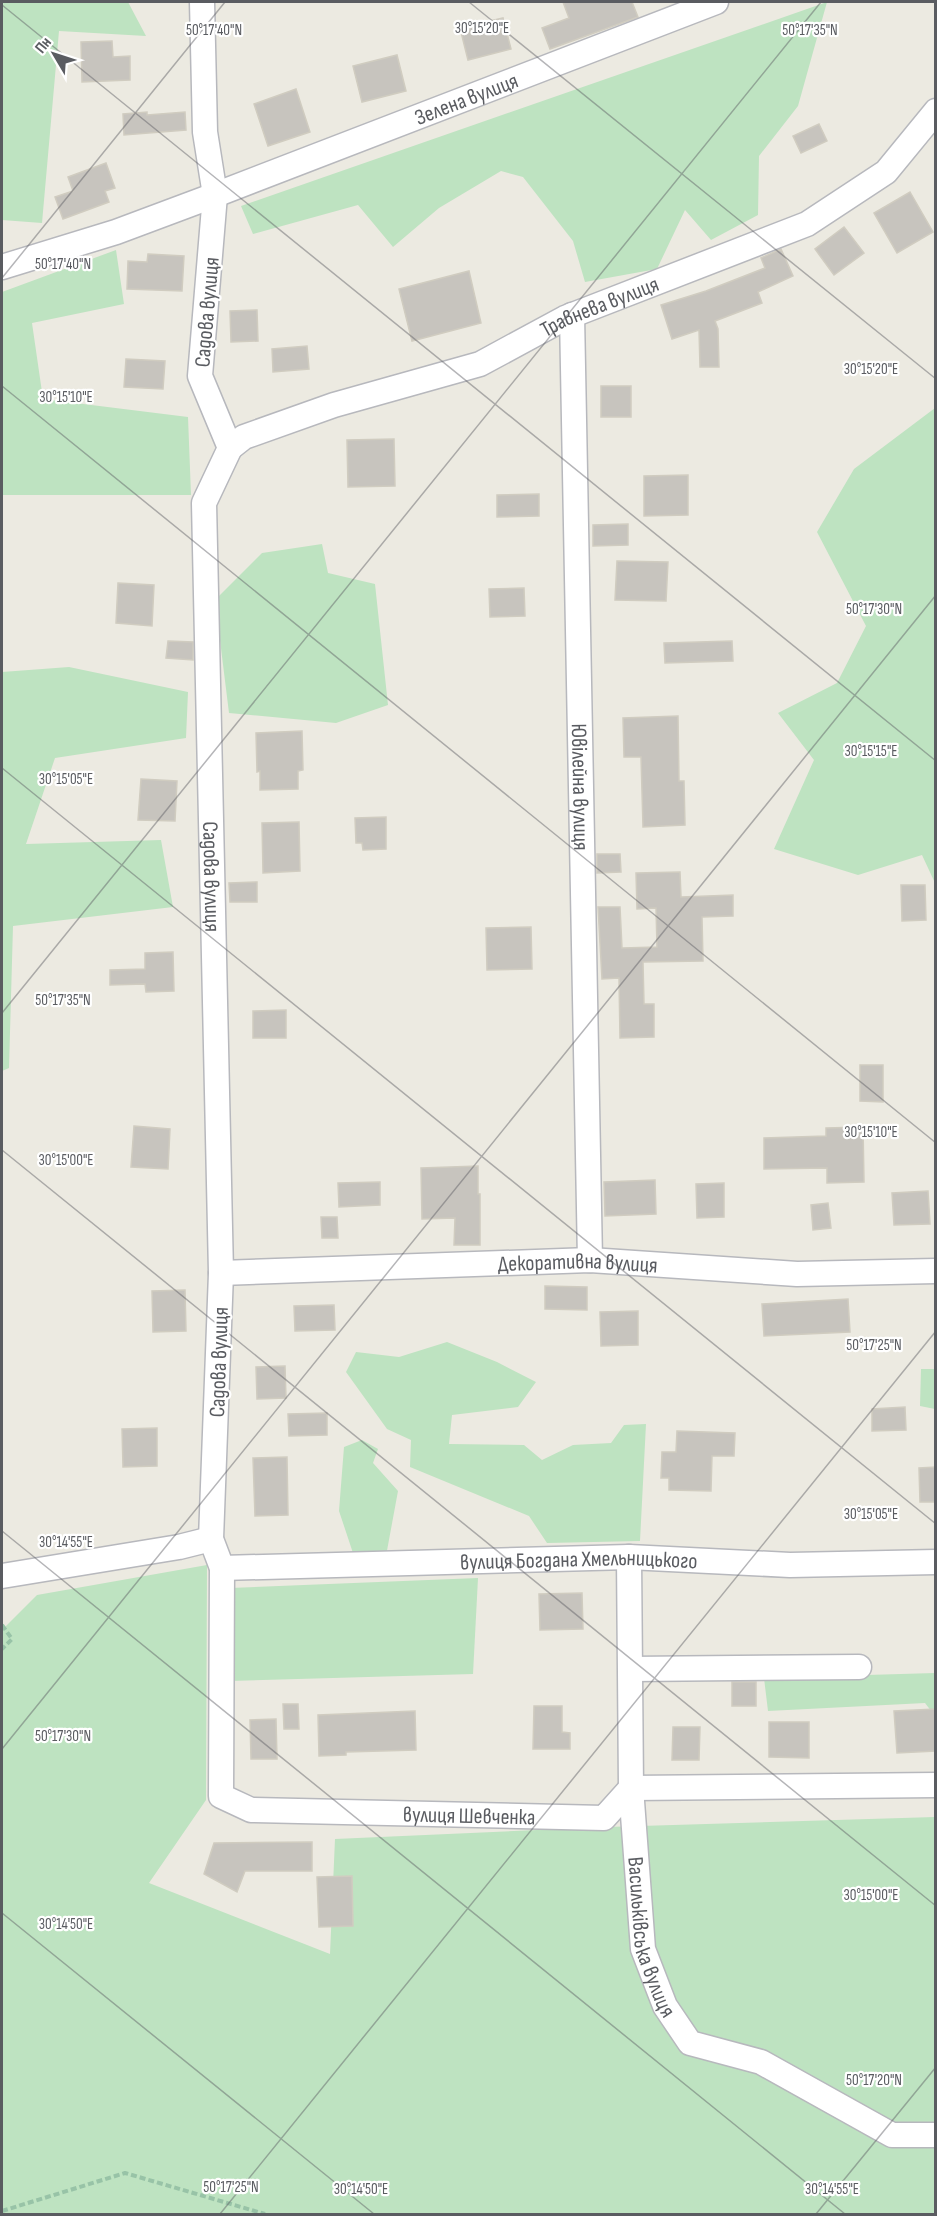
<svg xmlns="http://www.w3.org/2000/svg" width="937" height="2216" font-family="'Sofia Sans Condensed',sans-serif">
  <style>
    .green { fill: #bee3c1 }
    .building { fill: #c7c4be; stroke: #d0ccc0; stroke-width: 1.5 }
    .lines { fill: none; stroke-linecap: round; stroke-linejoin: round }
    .minor-casing { stroke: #b7b8bd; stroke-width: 27 }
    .path { stroke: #98c3a7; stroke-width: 4; stroke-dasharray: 6 3; stroke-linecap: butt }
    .minor { stroke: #fff; stroke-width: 24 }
    .ticks { fill: none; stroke: #5a5c61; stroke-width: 1.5; stroke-opacity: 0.45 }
    .labels { text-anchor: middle; stroke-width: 4.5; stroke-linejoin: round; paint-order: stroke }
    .street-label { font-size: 22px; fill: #5a5c61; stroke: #fff }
    .ticks-label { font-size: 15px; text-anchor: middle; fill: #5a5c61; stroke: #fff; stroke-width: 4.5; stroke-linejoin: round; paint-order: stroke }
  </style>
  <rect width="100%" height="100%" fill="#eceae1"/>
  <g class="green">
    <path d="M2,2H128L146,36L59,31L42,223L2,220Z"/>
    <path d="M827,2L798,106L759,156L758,215L711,240L685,210L657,269L585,282L573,241L523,177L501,171L439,208L393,247L358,205L253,234L241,206Z"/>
    <path d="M116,250L124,304L32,323L43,399L188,417L191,495H2V292Z"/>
    <path d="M935,408V883L922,855L858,875L774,849L814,760L778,713L837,683L866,626L817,532L854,469Z"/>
    <path d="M322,544L328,573L375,584L388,705L336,723L229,713L215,600L262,553Z"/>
    <path d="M69,667L188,692L186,738L55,758L26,844L161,840L173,907L13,926L9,1068L2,1071V672Z"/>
    <path d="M447,1342L497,1362L536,1382L518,1407L452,1415L449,1444L524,1445L542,1460L573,1445L611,1443L624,1425L646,1424L640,1541L547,1543L529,1516L410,1467L411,1440L387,1429L346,1372L356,1352L399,1357Z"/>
    <path d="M921,1369H935V1409L920,1406Z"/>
    <path d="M362,1440L378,1449L373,1463L398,1491L386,1556L353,1553L339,1511L344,1447Z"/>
    <path d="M207,1565L206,1800L149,1883L330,1954L335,1839L607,1827L935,1817V2214H2V1630L37,1595Z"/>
    <path d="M478,1578L473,1674L229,1681L230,1588Z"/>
    <path d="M935,1673V1716L925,1703L768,1711L764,1678Z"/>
  </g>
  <g class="building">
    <path d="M563,2H632L638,17L550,49L542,28L569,18Z"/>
    <path d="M503,18L511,49L468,60L460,28Z"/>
    <path d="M112,41L113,57L130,56V80L82,82L81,42Z"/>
    <path d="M397,55L406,91L362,102L353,66Z"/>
    <path d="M296,89L310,132L268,146L254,104Z"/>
    <path d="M147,112V115L185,112L186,130L124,135L123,114Z"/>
    <path d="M819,124L827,141L801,153L793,136Z"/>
    <path d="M106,163L115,188L105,191L109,202L63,219L55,197L73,191L68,177Z"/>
    <path d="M910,192L933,232L897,253L874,213Z"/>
    <path d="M844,227L864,253L834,275L815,249Z"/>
    <path d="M781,249L793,276L758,292L762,303L715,321L718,329L719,367H700L699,330L672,339L661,305L706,291L765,268L761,258Z"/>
    <path d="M148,254L184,256L182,291L127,289L128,261L147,262Z"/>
    <path d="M469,271L481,323L412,341L399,289Z"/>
    <path d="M257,310L258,341L231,342L230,311Z"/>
    <path d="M307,346L309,369L273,372L272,349Z"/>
    <path d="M126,359L165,361L163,389L124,387Z"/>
    <rect x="601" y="386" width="30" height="31"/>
    <path d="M394,439L395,486L348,487L347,440Z"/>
    <path d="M688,475V515L644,516V476Z"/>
    <path d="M539,494V516L497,517V495Z"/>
    <path d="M628,524V545L593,546V525Z"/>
    <path d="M617,561L668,562L666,601L615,600Z"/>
    <path d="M118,583L154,585L152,626L116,623Z"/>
    <path d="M524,588L525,616L490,617L489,589Z"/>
    <path d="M168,641L193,642V660L166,658Z"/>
    <path d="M732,641L733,661L665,663L664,643Z"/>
    <path d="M678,716L679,781H684L685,825L643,827L641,757H624L623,718Z"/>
    <path d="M302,731L303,770L298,771V789L260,790V771L257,772L256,733Z"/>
    <path d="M141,779L177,781L175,821L138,820Z"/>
    <path d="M386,817V849L363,850L362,843H356L355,818Z"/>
    <path d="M299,822L300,871L263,873L262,823Z"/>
    <path d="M597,854H620L621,872L597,873Z"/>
    <path d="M680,872L681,897L733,895V916L702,917L703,961L643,962L644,1004H654V1037L620,1038L619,978L602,979L598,907H620L622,948L657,947L656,908L637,909L636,873Z"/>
    <path d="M257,882V902H230L229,883Z"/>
    <path d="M901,885H925L926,920L902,921Z"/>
    <path d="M531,927L532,969L487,970L486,928Z"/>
    <path d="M173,952L174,991L146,992L145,984L110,985V970L145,969V953Z"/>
    <path d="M286,1010V1038H253V1011Z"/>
    <path d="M860,1065H883V1102L860,1101Z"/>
    <path d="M134,1126L170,1129L168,1169L131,1167Z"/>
    <path d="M863,1127L864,1182L827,1183V1168L764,1169V1138L826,1136V1128Z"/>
    <path d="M478,1166V1194H480V1245H454L455,1218L422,1219L421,1168Z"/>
    <path d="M655,1180L656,1214L605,1216L604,1182Z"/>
    <path d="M380,1182V1205L339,1207L338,1183Z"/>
    <path d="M724,1183V1217L697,1218L696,1184Z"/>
    <path d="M928,1191L930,1224L894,1225L892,1193Z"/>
    <path d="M828,1203L831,1228L813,1230L811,1205Z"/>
    <path d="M321,1217H337L338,1238H322Z"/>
    <path d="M545,1286L587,1287V1310L545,1309Z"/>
    <path d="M185,1290L186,1331L153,1332L152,1291Z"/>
    <path d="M848,1299L850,1332L764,1336L762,1304Z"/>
    <path d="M334,1305L335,1330L295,1331L294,1306Z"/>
    <path d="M638,1311V1345L601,1346L600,1312Z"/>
    <path d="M285,1366L286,1398L257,1399L256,1367Z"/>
    <path d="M905,1407L906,1430L872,1431V1409Z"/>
    <path d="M327,1413V1435L289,1436L288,1414Z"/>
    <path d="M157,1428V1466L123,1467L122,1429Z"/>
    <path d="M677,1431L735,1433L734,1456H712L711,1491L669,1490V1478H661L662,1452H676Z"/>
    <path d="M287,1457L288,1515L255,1516L253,1458Z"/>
    <path d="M936,1467V1502H920L919,1468Z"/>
    <path d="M582,1593L583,1629L540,1630L539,1594Z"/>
    <rect x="732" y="1682" width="24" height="24"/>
    <path d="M283,1704H298L299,1729H284Z"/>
    <path d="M534,1706H562V1732L570,1733V1749H533Z"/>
    <path d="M936,1709V1751L897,1753L894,1711Z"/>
    <path d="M415,1711L416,1750L346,1752V1755L319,1756L318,1715Z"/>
    <path d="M276,1719L277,1759H251L250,1720Z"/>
    <path d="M769,1722H809V1758L769,1757Z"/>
    <path d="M673,1727H700L699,1760H672Z"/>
    <path d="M312,1842V1871H245L237,1892L204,1874L214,1843Z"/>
    <path d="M352,1876L353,1926L319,1927L317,1877Z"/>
  </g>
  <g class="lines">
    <g class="minor-casing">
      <g id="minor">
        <path id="s1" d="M202,2L205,132L215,195L200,376L230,448L204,503L221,1273L211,1539L222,1568L221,1796L251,1810L604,1818L631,1788L936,1785"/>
        <path id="s2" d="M2,267L116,232L215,195L716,2"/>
        <path id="s3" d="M572,315L590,1260"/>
        <path id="s4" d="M230,448L244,437L334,405L480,364L565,318L807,224L886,172L936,111"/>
        <path id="s5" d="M221,1273L590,1260L797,1274L936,1271"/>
        <path id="s6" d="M629,1557L631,1788L643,1949L665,2006L690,2043L761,2062L892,2135H936"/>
        <path id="s7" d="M222,1568L629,1557L790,1565L936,1562"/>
        <path d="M2,1576L179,1547L211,1539"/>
        <path d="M631,1669L859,1667"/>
      </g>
    </g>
    <g class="path">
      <path d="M2,1625L12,1639L2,1649"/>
      <path d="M2,2211L125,2173L265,2214"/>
    </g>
    <use href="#minor" class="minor"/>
  </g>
  <path class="ticks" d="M469,2L936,379M2,5L936,761M2,278L225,2M2,386L936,1143M2,768L936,1524M2,1013L821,2M2,1150L936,1906M2,1531L845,2214M2,1749L936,595M2,1913L374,2214M220,2214L936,1331M816,2214L936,2067"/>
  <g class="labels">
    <g class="street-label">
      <text dy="8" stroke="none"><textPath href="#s2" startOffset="494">Зелена вулиця</textPath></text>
      <text dy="8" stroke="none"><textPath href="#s4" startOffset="398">Травнева вулиця</textPath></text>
      <text transform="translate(206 312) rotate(-85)" y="8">Садова вулиця</text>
      <text dy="8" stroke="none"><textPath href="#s3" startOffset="472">Ювілейна вулиця</textPath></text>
      <text dy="8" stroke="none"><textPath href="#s1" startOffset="888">Садова вулиця</textPath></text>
      <text dy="8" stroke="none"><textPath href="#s5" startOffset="357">Декоративна вулиця</textPath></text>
      <text transform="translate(218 1362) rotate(-88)" y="8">Садова вулиця</text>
      <text dy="8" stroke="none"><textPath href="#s7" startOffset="357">вулиця Богдана Хмельницького</textPath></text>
      <text dy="8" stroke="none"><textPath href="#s1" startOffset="2061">вулиця Шевченка</textPath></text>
      <text dy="8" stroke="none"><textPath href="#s6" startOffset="382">Васильківська вулиця</textPath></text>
    </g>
  </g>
  <g class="ticks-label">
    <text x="482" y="33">30°15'20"E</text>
    <text x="214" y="35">50°17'40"N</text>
    <text x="810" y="35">50°17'35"N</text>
    <text x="63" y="269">50°17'40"N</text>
    <text x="871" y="374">30°15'20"E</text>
    <text x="66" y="402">30°15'10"E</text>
    <text x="874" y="614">50°17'30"N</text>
    <text x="871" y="756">30°15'15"E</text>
    <text x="66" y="784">30°15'05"E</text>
    <text x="63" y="1005">50°17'35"N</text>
    <text x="871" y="1137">30°15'10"E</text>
    <text x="66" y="1165">30°15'00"E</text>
    <text x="874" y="1350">50°17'25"N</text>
    <text x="871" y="1519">30°15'05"E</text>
    <text x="66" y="1547">30°14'55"E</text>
    <text x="63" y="1741">50°17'30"N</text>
    <text x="871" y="1900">30°15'00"E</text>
    <text x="66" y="1929">30°14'50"E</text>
    <text x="874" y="2085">50°17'20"N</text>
    <text x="231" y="2192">50°17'25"N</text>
    <text x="361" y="2194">30°14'50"E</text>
    <text x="832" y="2194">30°14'55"E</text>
  </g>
  <rect width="937" height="2216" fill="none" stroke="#5a5c61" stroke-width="6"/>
  <g transform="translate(54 54) rotate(309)" stroke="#ffffff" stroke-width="4.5" paint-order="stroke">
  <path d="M0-4.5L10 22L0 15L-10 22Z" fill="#5a5c61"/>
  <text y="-9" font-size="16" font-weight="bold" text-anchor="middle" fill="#5a5c61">Пн</text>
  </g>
</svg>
